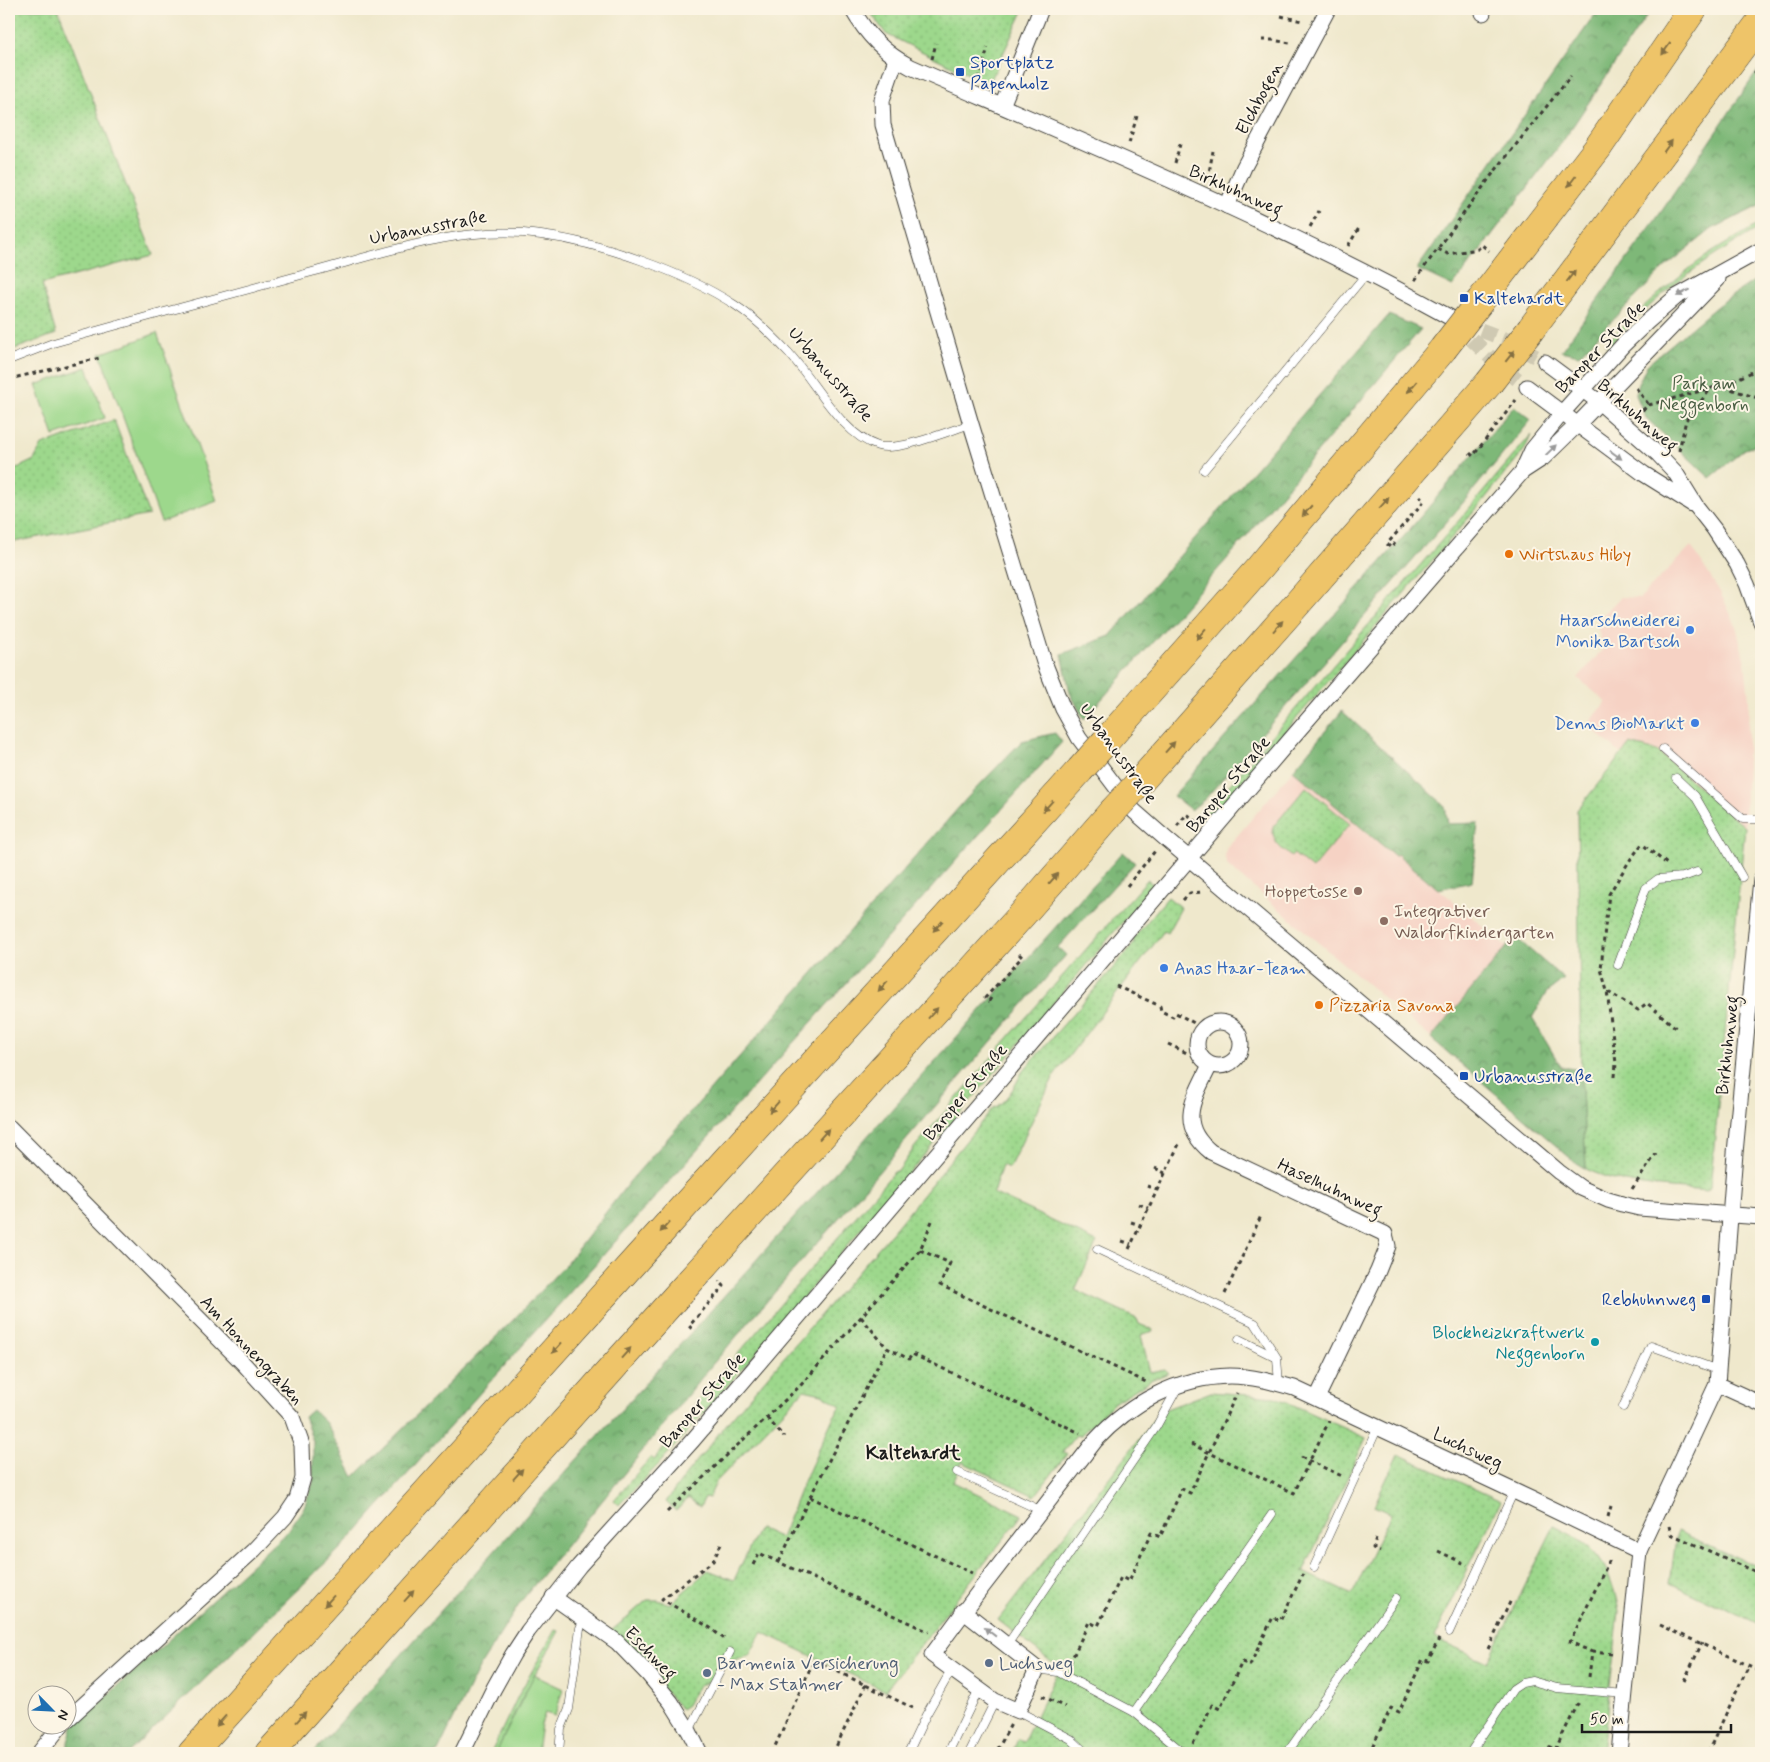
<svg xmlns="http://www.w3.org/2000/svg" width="1770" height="1762" font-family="Mynerve,sans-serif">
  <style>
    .built { fill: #f6d2c4 }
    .grass { fill: url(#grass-dots); stroke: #5c7a54 }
    .forest { fill: url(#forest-crowns); stroke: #4d6a4a }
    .garden { fill: #9dd88c; stroke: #5c7a54 }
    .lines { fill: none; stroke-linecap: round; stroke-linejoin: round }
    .street-tunnel { stroke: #cfc9b2; stroke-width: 15; stroke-dasharray: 15 8; stroke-linecap: butt }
    .lane-casing { stroke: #3c3b36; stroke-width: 9 }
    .street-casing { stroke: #3c3b36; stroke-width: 17 }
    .highway-casing { stroke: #3c3b36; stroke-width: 29 }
    .path { stroke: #3c3b36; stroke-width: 3; stroke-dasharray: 4 4; stroke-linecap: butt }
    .lane { stroke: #fff; stroke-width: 8 }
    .street { stroke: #fff; stroke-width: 15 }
    .highway { stroke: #eec469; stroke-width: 28 }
    .highway-bridge-casing { stroke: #3c3b36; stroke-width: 29; stroke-linecap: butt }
    .highway-bridge { stroke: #eec469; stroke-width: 28 }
    .oneway { fill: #857042 }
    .oneway2 { fill: #999 }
    .transit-dot { fill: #1a4fb4; stroke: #fcf5e5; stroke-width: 2 }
    .food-dot { fill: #e8710a; stroke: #fcf5e5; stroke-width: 2 }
    .shop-dot { fill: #3f7fe0; stroke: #fcf5e5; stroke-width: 2 }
    .education-dot { fill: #8d6e63; stroke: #fcf5e5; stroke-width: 2 }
    .culture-dot { fill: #0f9aa8; stroke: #fcf5e5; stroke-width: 2 }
    .service-dot { fill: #5c6f8a; stroke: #fcf5e5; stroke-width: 2 }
    .labels { text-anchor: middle; stroke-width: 4; stroke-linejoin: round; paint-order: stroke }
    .transit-label { font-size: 18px; fill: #164399; stroke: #fcf5e5; text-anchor: start }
    .street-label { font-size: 18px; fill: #1c1c1c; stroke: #fcf5e5 }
    .park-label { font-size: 18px; fill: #495e43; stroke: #fcf5e5 }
    .food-label { font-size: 18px; fill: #c56008; stroke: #fcf5e5; text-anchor: start }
    .shop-label { font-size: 18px; fill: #366cbe; stroke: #fcf5e5; text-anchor: end }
    .education-label { font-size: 18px; fill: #785e54; stroke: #fcf5e5; text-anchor: end }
    .culture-label { font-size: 18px; fill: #0d838f; stroke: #fcf5e5; text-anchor: end }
    .service-label { font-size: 18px; fill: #4e5e75; stroke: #fcf5e5; text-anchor: start }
    .neighbourhood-label { font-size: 19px; font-weight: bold; fill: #1c1c1c; stroke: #fcf5e5 }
  </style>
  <defs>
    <pattern id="grass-dots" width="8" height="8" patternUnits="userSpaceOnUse" patternTransform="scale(1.25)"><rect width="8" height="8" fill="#9dd88c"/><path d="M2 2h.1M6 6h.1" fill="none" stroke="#87b978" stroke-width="1.8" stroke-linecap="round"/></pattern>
    <pattern id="forest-crowns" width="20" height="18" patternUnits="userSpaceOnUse" patternTransform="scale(1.25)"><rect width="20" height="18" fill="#7eb878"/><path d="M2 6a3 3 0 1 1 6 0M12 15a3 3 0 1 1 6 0" fill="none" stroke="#669562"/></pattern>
  </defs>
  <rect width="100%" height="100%" fill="#fcf5e5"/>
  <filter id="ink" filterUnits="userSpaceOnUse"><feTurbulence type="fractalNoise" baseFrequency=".02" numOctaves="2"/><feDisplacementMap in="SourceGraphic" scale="10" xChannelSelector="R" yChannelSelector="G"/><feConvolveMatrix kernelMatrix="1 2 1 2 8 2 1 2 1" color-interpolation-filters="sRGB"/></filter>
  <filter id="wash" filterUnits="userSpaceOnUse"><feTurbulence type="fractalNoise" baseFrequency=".0096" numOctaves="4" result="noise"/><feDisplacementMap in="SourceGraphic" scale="20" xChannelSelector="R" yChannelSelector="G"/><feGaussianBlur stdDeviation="1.12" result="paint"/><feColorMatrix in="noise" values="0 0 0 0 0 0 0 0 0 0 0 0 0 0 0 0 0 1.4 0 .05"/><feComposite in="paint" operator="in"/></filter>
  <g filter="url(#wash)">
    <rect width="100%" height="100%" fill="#efe8cc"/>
    <g class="built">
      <path d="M1691,546L1720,592L1736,626L1745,662L1749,699L1745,827L1657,751L1630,744L1621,754L1588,725L1606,702L1578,678L1603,649L1596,621L1621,597L1640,598Z"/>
      <path d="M1293,770L1394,856L1397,853L1507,947L1431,1038L1228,866L1225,858L1226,849Z"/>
    </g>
    <g class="grass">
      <path d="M9,9H58L153,255L42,284L56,334L9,351Z"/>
      <path d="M868,9H1024L989,84L886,34Z"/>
      <path d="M1761,223V227C1734,243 1706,260 1681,279C1655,300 1631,323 1608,347L1605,344C1637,313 1669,283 1705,257C1723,245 1742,234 1761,223Z"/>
      <path d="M114,420L149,515L9,543V472L34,460L42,445Z"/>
      <path d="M1531,435L1525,449L1478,507L1206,824L1200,819L1461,518Z"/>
      <path d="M1630,744L1657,751L1745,827L1710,1188L1707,1191C1665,1187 1624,1187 1586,1169L1581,1070L1577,810Z"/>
      <path d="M1306,787L1350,824L1312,869L1294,854L1291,857C1280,847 1272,843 1273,827Z"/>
      <path d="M1147,880L1154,885L755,1354L659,1464L619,1505L614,1500L651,1457L654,1460L698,1408L694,1405L894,1172L899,1170L914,1148L1015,1030Z"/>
      <path d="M1168,897L1181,908L1167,933L1164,931L1054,1076L1009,1168L1002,1165L993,1193L1097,1242L1075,1290L1137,1319L1139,1324L1153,1330V1331L1141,1335L1150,1372L1165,1369L1169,1373L1151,1380L1115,1402L1080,1436L1076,1435L1063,1451L1067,1454L1035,1496L962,1462L953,1482L1022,1515L885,1691L762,1632L749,1656L733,1660H723L709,1682L698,1685L687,1705L681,1709L611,1631L647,1600H658L670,1604L708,1570L734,1580L759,1528L781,1538L801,1488L833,1418L841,1406L822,1394L804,1390L716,1482L709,1498L705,1497L700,1507L688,1498L676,1511L666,1502L684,1477L729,1421L893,1231L992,1109C1006,1103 1016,1085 1022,1072L1129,950L1135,942L1132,940Z"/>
      <path d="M1211,1392L1276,1397L1366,1438L1303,1572L1352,1595L1391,1514L1374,1506L1398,1454L1501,1501L1434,1638L1488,1662L1554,1526C1597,1546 1610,1565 1619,1612L1602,1753H1588V1750L1574,1749L1573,1753H1012L1018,1739L1024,1741L1059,1668L998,1620L1161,1411Z"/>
      <path d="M1677,1531L1761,1568V1626L1670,1583Z"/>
      <path d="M555,1630L559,1631L520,1702L496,1753H491L518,1696Z"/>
    </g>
    <g class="forest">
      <path d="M1599,9H1651L1563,141L1453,286L1417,269Z"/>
      <path d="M1761,66V205L1712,229L1665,267L1579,355L1561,351L1659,215Z"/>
      <path d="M1761,276V444L1745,449L1710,478L1646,418L1636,395L1637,386L1647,365L1717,306Z"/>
      <path d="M1389,315L1421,329L1227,559L1084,719L1070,693L1062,654L1110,636Z"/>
      <path d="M1514,406L1531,420L1456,511L1205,799L1191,810L1173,796L1405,535Z"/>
      <path d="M1342,711L1445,806L1448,824L1478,823L1472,882L1438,889L1397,854L1395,856L1293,770Z"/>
      <path d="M1055,733L1062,742L345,1544L128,1753H68V1742L72,1728L288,1531L304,1507L313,1483V1441L304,1417L312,1410L326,1423L354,1477L514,1319L566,1264L630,1181L968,797L1022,741Z"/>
      <path d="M1123,852L1135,863L1058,947L1066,955L711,1366L522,1600L480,1666L437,1753H313Z"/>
      <path d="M1515,937L1564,979L1546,993L1532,1018L1561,1067L1581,1070L1586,1169L1576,1163L1431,1038Z"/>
    </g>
    <g class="garden">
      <path d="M157,333L217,501L161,522L100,354Z"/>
      <path d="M87,367L105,418L54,436L36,385Z"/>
      <path d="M534,1675L563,1689L555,1716L545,1713L541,1724L537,1753H496Z"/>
    </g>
  </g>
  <g filter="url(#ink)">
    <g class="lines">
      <g class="street-tunnel">
        <path d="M1459,322L1507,340L1545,362"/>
        <path d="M1455,323L1492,359L1527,387"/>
      </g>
      <g class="lane-casing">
        <g id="lane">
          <path d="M9,360L53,343C139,319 226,295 312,272C386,252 464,224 541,235C602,243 684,272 735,305C755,318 772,335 788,352C814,380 841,435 878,446C899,452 948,431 971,424"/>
          <path d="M1204,470L1367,273"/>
          <path d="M1663,749L1743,819H1761"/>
          <path d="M1676,778L1695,796L1742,877"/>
          <path d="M1618,965L1646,888L1658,879L1683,877L1697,872"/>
          <path d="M1097,1249L1255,1323L1277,1358L1279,1384"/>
          <path d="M1239,1339L1275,1357"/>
          <path d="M1623,1407L1651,1346L1718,1370"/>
          <path d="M957,1472L1042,1511"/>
          <path d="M1314,1567L1378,1427"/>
          <path d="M1449,1632L1514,1491"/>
          <path d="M1007,1645L1156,1427L1178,1387"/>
          <path d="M1037,1669L1058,1672L1134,1712L1184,1753"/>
          <path d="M1018,1711L1071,1739L1086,1753"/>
          <path d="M1134,1712L1272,1514"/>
          <path d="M689,1731L730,1652"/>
          <path d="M559,1753L561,1729L569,1709L580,1628L584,1619"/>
          <path d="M908,1753L926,1715L952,1669"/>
          <path d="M948,1753L979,1689"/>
          <path d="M969,1753L995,1701"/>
          <path d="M1287,1753L1396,1598"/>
          <path d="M1470,1753L1513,1689L1522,1683L1532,1681L1557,1688L1625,1694"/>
        </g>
      </g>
      <g class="street-casing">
        <g id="street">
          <path d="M852,9C867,35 884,53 911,67C1093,146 1277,222 1451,318"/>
          <path d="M1483,9V13"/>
          <path d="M896,59L882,100L883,125L971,424L1044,662L1063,709L1079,738L1134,811L1166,839L1559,1172L1581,1188L1608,1200L1622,1204L1639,1208L1761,1217"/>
          <path d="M1002,106L1041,9"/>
          <path d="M1227,206L1244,167L1328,9"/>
          <path d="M1545,362L1599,402L1659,455L1675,472L1696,506L1714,529L1737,564L1747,584L1761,622"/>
          <path d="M1527,387L1644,474L1692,504"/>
          <path d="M1523,471L1543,458L1577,425L1718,279"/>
          <circle cx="1219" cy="1044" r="22"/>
          <path d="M1210,1065C1194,1098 1176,1124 1211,1152L1385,1234L1388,1246L1378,1271L1317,1398"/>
          <path d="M9,1127L243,1363L292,1417L302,1445L303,1478L297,1499L285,1517L254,1550L68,1719"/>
          <path d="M1717,1384L1761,1404"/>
          <path d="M553,1597L617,1642L648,1674L671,1702L689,1731L700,1753"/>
          <path d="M963,1611L1037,1669L1018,1711L995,1701L932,1655L980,1590L1095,1441C1130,1403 1178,1377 1230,1376C1252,1376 1273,1382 1294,1388L1531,1499L1639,1551"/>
          <path d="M39,1753L62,1724"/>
          <path d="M462,1753L494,1688L513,1654L528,1631L579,1566L693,1440L1290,740L1522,472L1532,450L1562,413L1623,345L1647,322L1676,297L1761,250"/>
          <path d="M1619,1753L1639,1551L1717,1384L1735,1153L1761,879"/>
        </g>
      </g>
      <g class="highway-casing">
        <g id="highway">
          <path d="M1481,300L1597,149L1693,9"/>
          <path d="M1531,329L1761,21"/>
          <path d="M1105,742L1260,567L1443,349"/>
          <path d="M1138,784L1290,612L1489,383"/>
          <path d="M192,1753L640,1255L1080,770"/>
          <path d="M269,1753L683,1289L1021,916L1112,812"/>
        </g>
      </g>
      <g class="path">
        <path d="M1281,16L1302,21"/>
        <path d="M1262,40H1272L1290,43"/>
        <path d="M932,59L936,43"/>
        <path d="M1756,71L1755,72L1759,75L1761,71"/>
        <path d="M978,79L988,48"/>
        <path d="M1129,143L1137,116"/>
        <path d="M1175,163L1180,144"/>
        <path d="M1208,178L1213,151"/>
        <path d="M1310,227L1319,211"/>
        <path d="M1348,246L1359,228"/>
        <path d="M1438,249L1448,254L1478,249L1482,245L1489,251"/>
        <path d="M1415,280L1491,176L1571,76"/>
        <path d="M9,379L100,358"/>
        <path d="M1724,386L1736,391L1761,399"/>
        <path d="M1636,388L1649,405"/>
        <path d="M1636,415L1649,405L1723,385L1761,368"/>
        <path d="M1679,451L1686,420L1709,391"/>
        <path d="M1470,453L1473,456L1516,400"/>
        <path d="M1395,543L1391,548L1387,544L1424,501L1420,497"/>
        <path d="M1177,826L1187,814L1198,823"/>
        <path d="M1127,886L1155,851"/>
        <path d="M1183,900L1190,893L1202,892"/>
        <path d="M1116,986L1160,1006L1161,1011L1173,1017L1176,1013L1203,1028"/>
        <path d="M1608,992L1638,1010L1647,1003L1676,1028"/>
        <path d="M991,998L989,1001L985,998L1022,957L1018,953"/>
        <path d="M1168,1044L1187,1053L1197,1050"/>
        <path d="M1615,1077L1616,1063L1607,991L1601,969L1605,927L1609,894L1630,860L1642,844L1667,864"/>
        <path d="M1155,1168L1165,1173"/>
        <path d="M1147,1186L1157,1190"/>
        <path d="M1632,1189L1656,1154"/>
        <path d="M1139,1204L1148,1208"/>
        <path d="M1131,1222L1140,1225"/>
        <path d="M1122,1241L1131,1244"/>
        <path d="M1129,1249L1180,1142"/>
        <path d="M920,1250L950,1263L940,1285L1146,1382"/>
        <path d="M1225,1294L1261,1216"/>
        <path d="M861,1317L887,1348L909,1359L912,1354L1080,1433"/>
        <path d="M692,1329L689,1326L724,1286L719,1281"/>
        <path d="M767,1418L784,1437"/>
        <path d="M1191,1444L1294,1493L1329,1421"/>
        <path d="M1301,1457L1342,1476"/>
        <path d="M810,1497L972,1573"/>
        <path d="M667,1512L800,1386L920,1250L932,1221"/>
        <path d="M1608,1517L1611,1506"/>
        <path d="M1669,1526L1671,1534L1761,1574"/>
        <path d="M1376,1539L1373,1548L1380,1551"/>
        <path d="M721,1544L713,1561L662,1599L709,1627L727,1641"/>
        <path d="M1438,1551L1467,1565"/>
        <path d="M779,1562L810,1497L887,1348"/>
        <path d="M753,1565L759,1553L929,1632"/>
        <path d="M1660,1625L1761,1671"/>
        <path d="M1488,1649L1511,1600"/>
        <path d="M1592,1652L1613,1654"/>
        <path d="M1070,1663L1089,1622L1098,1626L1121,1577L1129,1581L1151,1533L1160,1537L1182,1489L1190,1493L1237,1393"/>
        <path d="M1589,1677L1592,1652L1570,1642L1611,1557"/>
        <path d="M1684,1681L1702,1643"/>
        <path d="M1042,1696L1065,1707"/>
        <path d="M1193,1744L1212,1705L1220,1709L1242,1662L1250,1665L1273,1617L1280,1621L1303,1574"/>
        <path d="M1708,1752L1749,1665"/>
        <path d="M772,1753L814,1660L915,1709"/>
        <path d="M833,1753L866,1684"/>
        <path d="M1006,1753L998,1749L1011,1724"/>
        <path d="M1369,1753L1391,1708L1399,1712L1423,1659L1428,1661L1439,1639"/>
        <path d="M1545,1753L1548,1746L1555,1750L1579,1702"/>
      </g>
      <use href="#lane" class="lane"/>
      <use href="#street" class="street"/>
      <use href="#highway" class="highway"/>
      <g class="highway-bridge-casing">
        <g id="highway-bridge">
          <path d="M1443,349L1481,300"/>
          <path d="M1489,383L1531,329"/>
          <path d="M1080,770L1105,742"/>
          <path d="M1112,812L1138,784"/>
        </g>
      </g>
      <use href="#highway-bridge" class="highway-bridge"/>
    </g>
    <defs><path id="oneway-solid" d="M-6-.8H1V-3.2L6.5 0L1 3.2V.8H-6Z" transform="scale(1.25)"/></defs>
    <g class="oneway">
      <use href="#oneway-solid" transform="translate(1666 49) rotate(125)"/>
      <use href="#oneway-solid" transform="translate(1668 146) rotate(-54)"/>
      <use href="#oneway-solid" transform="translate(1572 181) rotate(127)"/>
      <use href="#oneway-solid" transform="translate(1571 276) rotate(-53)"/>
      <use href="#oneway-solid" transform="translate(1510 356) rotate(-52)"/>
      <use href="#oneway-solid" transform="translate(1412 387) rotate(130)"/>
      <use href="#oneway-solid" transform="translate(1384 503) rotate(-48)"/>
      <use href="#oneway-solid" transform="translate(1307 511) rotate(130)"/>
      <use href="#oneway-solid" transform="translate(1278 626) rotate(-48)"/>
      <use href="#oneway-solid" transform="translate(1201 634) rotate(131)"/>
      <use href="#oneway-solid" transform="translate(1170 747) rotate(-48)"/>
      <use href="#oneway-solid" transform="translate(1048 806) rotate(132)"/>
      <use href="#oneway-solid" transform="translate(1053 879) rotate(-49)"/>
      <use href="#oneway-solid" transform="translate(938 926) rotate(132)"/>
      <use href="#oneway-solid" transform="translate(883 986) rotate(132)"/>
      <use href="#oneway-solid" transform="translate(933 1013) rotate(-48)"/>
      <use href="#oneway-solid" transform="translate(774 1107) rotate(132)"/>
      <use href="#oneway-solid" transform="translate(824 1134) rotate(-48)"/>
      <use href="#oneway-solid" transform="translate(665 1227) rotate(132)"/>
      <use href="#oneway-solid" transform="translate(557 1348) rotate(132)"/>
      <use href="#oneway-solid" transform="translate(626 1353) rotate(-48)"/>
      <use href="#oneway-solid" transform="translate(518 1474) rotate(-48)"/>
      <use href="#oneway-solid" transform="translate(409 1596) rotate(-48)"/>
      <use href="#oneway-solid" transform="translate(329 1601) rotate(132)"/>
      <use href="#oneway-solid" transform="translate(301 1717) rotate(-48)"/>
      <use href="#oneway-solid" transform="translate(221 1721) rotate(132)"/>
    </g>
    <g class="oneway2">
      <use href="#oneway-solid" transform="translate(1683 293) rotate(152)"/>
      <use href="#oneway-solid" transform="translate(1551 450) rotate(-44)"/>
      <use href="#oneway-solid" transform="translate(1616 455) rotate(36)"/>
      <use href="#oneway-solid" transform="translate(990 1632) rotate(-142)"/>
    </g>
  </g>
  <g class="transit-dot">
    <rect x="955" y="67" width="10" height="10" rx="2.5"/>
    <rect x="1459" y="293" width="10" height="10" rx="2.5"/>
    <rect x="1459" y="1071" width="10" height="10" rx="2.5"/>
    <rect x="1701" y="1294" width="10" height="10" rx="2.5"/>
  </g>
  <g class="food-dot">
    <circle cx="1509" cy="554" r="5"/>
    <circle cx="1319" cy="1005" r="5"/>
  </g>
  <g class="shop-dot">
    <circle cx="1690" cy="630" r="5"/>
    <circle cx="1695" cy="723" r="5"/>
    <circle cx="1164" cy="968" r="5"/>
  </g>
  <g class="education-dot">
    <circle cx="1358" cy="891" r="5"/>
    <circle cx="1384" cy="921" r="5"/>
  </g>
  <circle class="culture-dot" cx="1595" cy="1342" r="5"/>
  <g class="service-dot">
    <circle cx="989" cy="1663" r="5"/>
    <circle cx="707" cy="1673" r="5"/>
  </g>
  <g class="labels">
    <g class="transit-label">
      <text x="970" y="68">Sportplatz<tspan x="970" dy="21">Papenholz</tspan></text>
      <text x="1474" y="304">Kaltehardt</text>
      <text x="1474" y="1082">Urbanusstraße</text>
      <text x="1696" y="1305" text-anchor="end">Rebhuhnweg</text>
    </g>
    <g class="street-label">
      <text transform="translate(1259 98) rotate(-62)" y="6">Elchbogen</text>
      <text transform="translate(1236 190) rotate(24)" y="6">Birkhuhnweg</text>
      <text transform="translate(428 227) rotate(-11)" y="6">Urbanusstraße</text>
      <text transform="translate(1600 347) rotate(-46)" y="6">Baroper Straße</text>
      <text transform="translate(831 374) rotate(49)" y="6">Urbanusstraße</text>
      <text transform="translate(1638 415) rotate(41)" y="6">Birkhuhnweg</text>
      <text transform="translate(1119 753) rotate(54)" y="6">Urbanusstraße</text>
      <text transform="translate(1228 784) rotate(-50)" y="6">Baroper Straße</text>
      <text transform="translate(1727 1045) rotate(-84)" y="6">Birkhuhnweg</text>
      <text transform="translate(965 1092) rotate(-50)" y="6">Baroper Straße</text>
      <text transform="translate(1330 1187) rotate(25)" y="6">Haselhuhnweg</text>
      <text transform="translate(252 1350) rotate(47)" y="6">Am Honnengraben</text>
      <text transform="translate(702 1400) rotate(-49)" y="6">Baroper Straße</text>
      <text transform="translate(1468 1448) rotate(25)" y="6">Luchsweg</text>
      <text transform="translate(651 1653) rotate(46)" y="6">Eschweg</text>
    </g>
    <g class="park-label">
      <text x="1704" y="389">Park am<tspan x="1704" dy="21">Neggenborn</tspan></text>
    </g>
    <g class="food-label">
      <text x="1519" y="560">Wirtshaus Hiby</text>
      <text x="1329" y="1011">Pizzaria Savona</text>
    </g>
    <g class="shop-label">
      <text x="1680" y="626">Haarschneiderei<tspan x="1680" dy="21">Monika Bartsch</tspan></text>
      <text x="1685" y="729">Denns BioMarkt</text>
      <text x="1174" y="974" text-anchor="start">Anas Haar-Team</text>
    </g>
    <g class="education-label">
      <text x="1348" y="897">Hoppetosse</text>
      <text x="1394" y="917" text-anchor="start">Integrativer<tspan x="1394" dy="21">Waldorfkindergarten</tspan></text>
    </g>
    <g class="culture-label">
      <text x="1585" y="1338">Blockheizkraftwerk<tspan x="1585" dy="21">Neggenborn</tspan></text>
    </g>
    <g class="service-label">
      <text x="717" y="1669">Barmenia Versicherung<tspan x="717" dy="21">- Max Stahmer</tspan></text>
      <text x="999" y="1669">Luchsweg</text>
    </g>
    <g class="neighbourhood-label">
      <text x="913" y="1459">Kaltehardt</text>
    </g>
  </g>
  <rect width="1770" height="1762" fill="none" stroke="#fcf5e5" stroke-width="30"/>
  <g transform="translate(52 1710) rotate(114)"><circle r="24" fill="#fcf5e5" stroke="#a29e95"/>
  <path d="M0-4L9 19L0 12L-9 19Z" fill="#1f6fb2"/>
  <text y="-8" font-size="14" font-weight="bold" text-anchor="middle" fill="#1c1c1c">N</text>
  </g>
  <path d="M1582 1724v8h149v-8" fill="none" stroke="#1c1c1c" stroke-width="2.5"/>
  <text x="1590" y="1724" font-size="15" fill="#1c1c1c" stroke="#fcf5e5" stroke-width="4" paint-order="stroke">50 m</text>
</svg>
